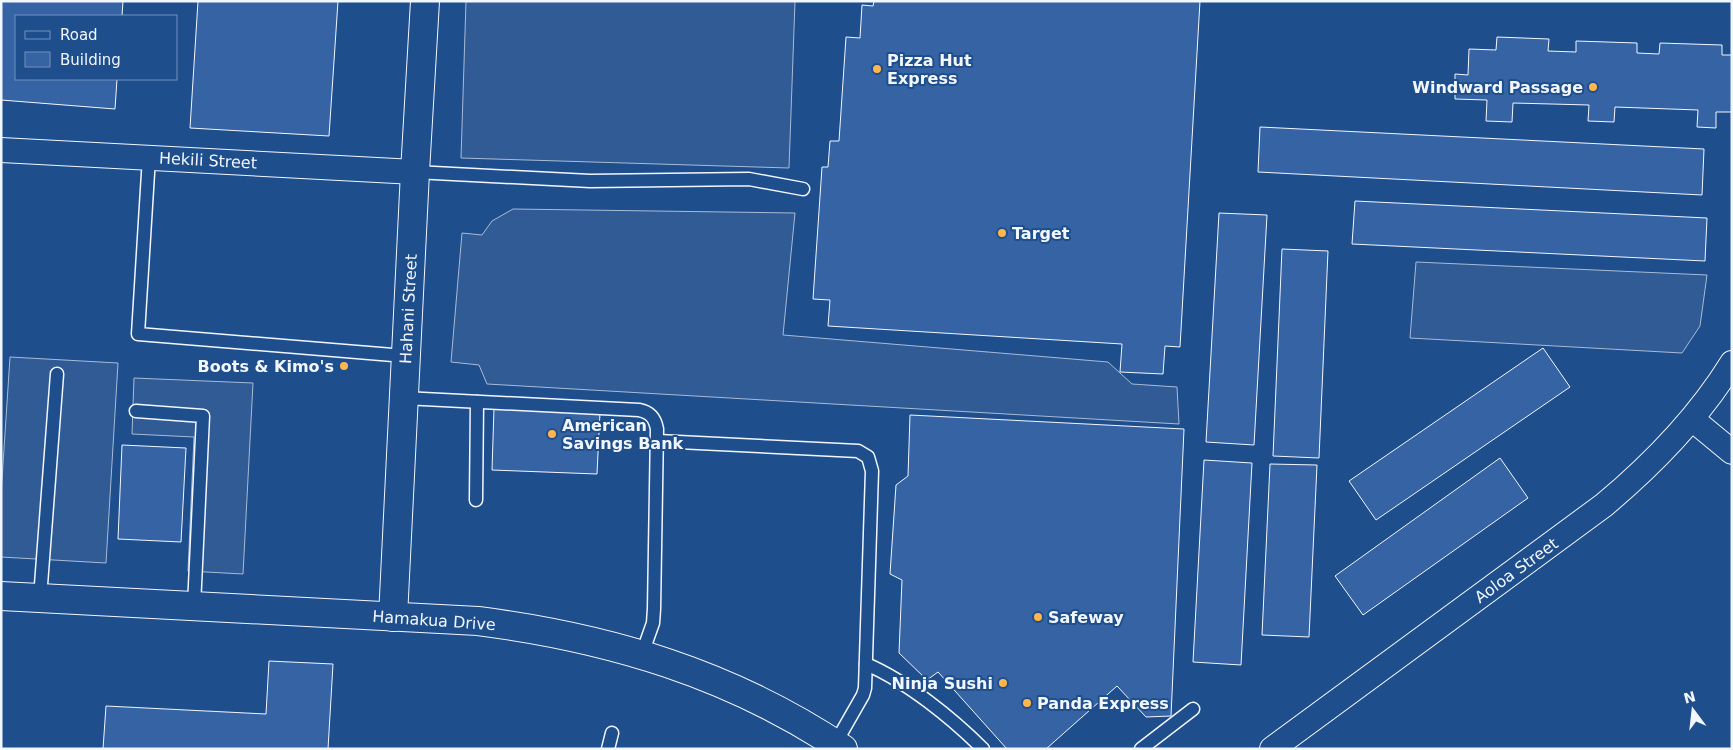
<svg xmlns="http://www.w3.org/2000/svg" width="1733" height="750" font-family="'DejaVu Sans',sans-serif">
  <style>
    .parking { fill: #305b95; stroke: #a8bbd7 }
    .building { fill: #3563a3; stroke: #f2f6ff }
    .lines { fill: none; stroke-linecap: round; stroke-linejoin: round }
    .lane-casing { stroke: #f2f6ff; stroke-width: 15 }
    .street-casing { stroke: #f2f6ff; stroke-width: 26 }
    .secondary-casing { stroke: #f2f6ff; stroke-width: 30 }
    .lane { stroke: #1f4e8c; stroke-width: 12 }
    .street { stroke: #1f4e8c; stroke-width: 24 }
    .secondary { stroke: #1f4e8c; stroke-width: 28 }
    .poi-dot { fill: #ffb74d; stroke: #1f4e8c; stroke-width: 2 }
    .labels { text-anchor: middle; stroke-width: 4; stroke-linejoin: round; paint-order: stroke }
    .poi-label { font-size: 16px; font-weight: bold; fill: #f2f6ff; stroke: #1f4e8c; text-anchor: start }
    .street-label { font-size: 16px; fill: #f2f6ff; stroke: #1f4e8c }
  </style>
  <rect width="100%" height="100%" fill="#1f4e8c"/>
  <g class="parking">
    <path d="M466,1H795L789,168L461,158Z"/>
    <path d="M513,209L795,213L783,335L1108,362L1132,384L1177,387L1179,424L487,384L479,365L451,362L462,233L482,235L492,221Z"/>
    <path d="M1416,262L1707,275L1700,326L1682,353L1410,338Z"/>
    <path d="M10,357L118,363L106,563L1,557V495Z"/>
    <path d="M134,378L253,383L243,574L188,571L194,437L132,434Z"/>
  </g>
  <g class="building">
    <path d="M1,1H123L122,16H16V79H117L115,109L1,100Z"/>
    <path d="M198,1H338L329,136L190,128Z"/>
    <path d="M874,1H1200L1180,347L1165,346L1163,374L1120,372L1122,344L828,326L830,300L813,299L822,167H828L830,141H839L846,37L860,38L862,5L873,6Z"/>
    <path d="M1497,37L1549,39L1548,51L1576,52V41L1637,43V53L1659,54L1660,43L1722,45V55H1732V112H1716V128L1697,127L1698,110L1615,107L1614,122L1588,121L1589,105L1513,103L1512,122L1486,121L1487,100L1455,99V74L1468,75L1469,49L1496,50Z"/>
    <path d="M1260,127L1704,149L1702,195L1258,172Z"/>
    <path d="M1355,201L1707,218L1705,261L1352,244Z"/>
    <path d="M1219,213L1267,215L1254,445L1206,442Z"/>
    <path d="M1282,249L1328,251L1319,458L1273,456Z"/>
    <path d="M1543,348L1570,387L1376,520L1349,481Z"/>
    <path d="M494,408L600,412L597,474L492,470Z"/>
    <path d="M910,415L1184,429L1171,716L1146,717L1117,686L1046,749H1007L938,672L927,680L899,653L902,580L890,574L896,485L908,476Z"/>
    <path d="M122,445L186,448L181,542L118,539Z"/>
    <path d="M1500,458L1528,498L1363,615L1335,576Z"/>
    <path d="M1204,460L1252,463L1241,665L1193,662Z"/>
    <path d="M1270,464L1317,465L1309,637L1262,635Z"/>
    <path d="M269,661L333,664L328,749H103L106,706L266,714Z"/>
  </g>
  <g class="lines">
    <g class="lane-casing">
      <g id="lane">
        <path d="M149,157L138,334L405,356"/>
        <path d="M415,172L590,181L749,179L803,189"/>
        <path d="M404,398L639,410C650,412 655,418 657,429L654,609L653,623L642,654"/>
        <path d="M136,411L203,416L194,606"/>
        <path d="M658,441L858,451L868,457L872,471L865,688L863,695L835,744"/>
        <path d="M476,500L477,402"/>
        <path d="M40,598L57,374"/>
        <path d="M866,664C906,681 952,718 983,749"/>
        <path d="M608,749L612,733"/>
        <path d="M1141,749L1193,709"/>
      </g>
    </g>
    <g class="street-casing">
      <g id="street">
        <path d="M1,150L415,172"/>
        <path d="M1692,419L1732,452"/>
        <path d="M1272,749L1604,505C1653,464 1698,418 1732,363"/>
      </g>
    </g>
    <g class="secondary-casing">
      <g id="secondary">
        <path d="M1,596L478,621C610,638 731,674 843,749"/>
        <path d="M393,617L415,172L425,1"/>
      </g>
    </g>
    <use href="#lane" class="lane"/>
    <use href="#street" class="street"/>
    <use href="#secondary" class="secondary"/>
  </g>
  <g class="poi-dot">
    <circle cx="877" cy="69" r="5"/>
    <circle cx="1593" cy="87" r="5"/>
    <circle cx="1002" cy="233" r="5"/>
    <circle cx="344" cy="366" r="5"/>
    <circle cx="552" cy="434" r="5"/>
    <circle cx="1038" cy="617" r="5"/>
    <circle cx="1003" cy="683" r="5"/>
    <circle cx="1027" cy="703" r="5"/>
  </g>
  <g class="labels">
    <g class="poi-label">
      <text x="887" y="66">Pizza Hut<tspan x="887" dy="18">Express</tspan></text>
      <text x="1583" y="93" text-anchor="end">Windward Passage</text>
      <text x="1012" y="239">Target</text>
      <text x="334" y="372" text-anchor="end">Boots &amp; Kimo's</text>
      <text x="562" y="431">American<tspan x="562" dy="18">Savings Bank</tspan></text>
      <text x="1048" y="623">Safeway</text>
      <text x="993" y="689" text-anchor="end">Ninja Sushi</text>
      <text x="1037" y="709">Panda Express</text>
    </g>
    <g class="street-label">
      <text transform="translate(208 160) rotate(3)" y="6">Hekili Street</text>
      <text transform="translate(408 309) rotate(-87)" y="6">Hahani Street</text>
      <text transform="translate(1516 570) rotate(-36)" y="6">Aoloa Street</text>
      <text transform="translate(434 620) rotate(4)" y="6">Hamakua Drive</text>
    </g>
  </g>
  <rect width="1733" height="750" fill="none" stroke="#f2f6ff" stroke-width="5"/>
  <rect x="15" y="15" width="162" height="65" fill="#1f4e8c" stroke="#7391ba"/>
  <rect x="25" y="31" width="25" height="8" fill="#1f4e8c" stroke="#7391ba"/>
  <text x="60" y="40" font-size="15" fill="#f2f6ff">Road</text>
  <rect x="25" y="52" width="25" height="15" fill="#3563a3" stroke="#7391ba"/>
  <text x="60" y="65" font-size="15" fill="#f2f6ff">Building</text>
  <g transform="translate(1693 710) rotate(345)" stroke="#1f4e8c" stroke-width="4" paint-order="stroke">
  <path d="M0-4L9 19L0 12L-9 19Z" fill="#f2f6ff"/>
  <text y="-8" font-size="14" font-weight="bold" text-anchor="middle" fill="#f2f6ff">N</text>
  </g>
</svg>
